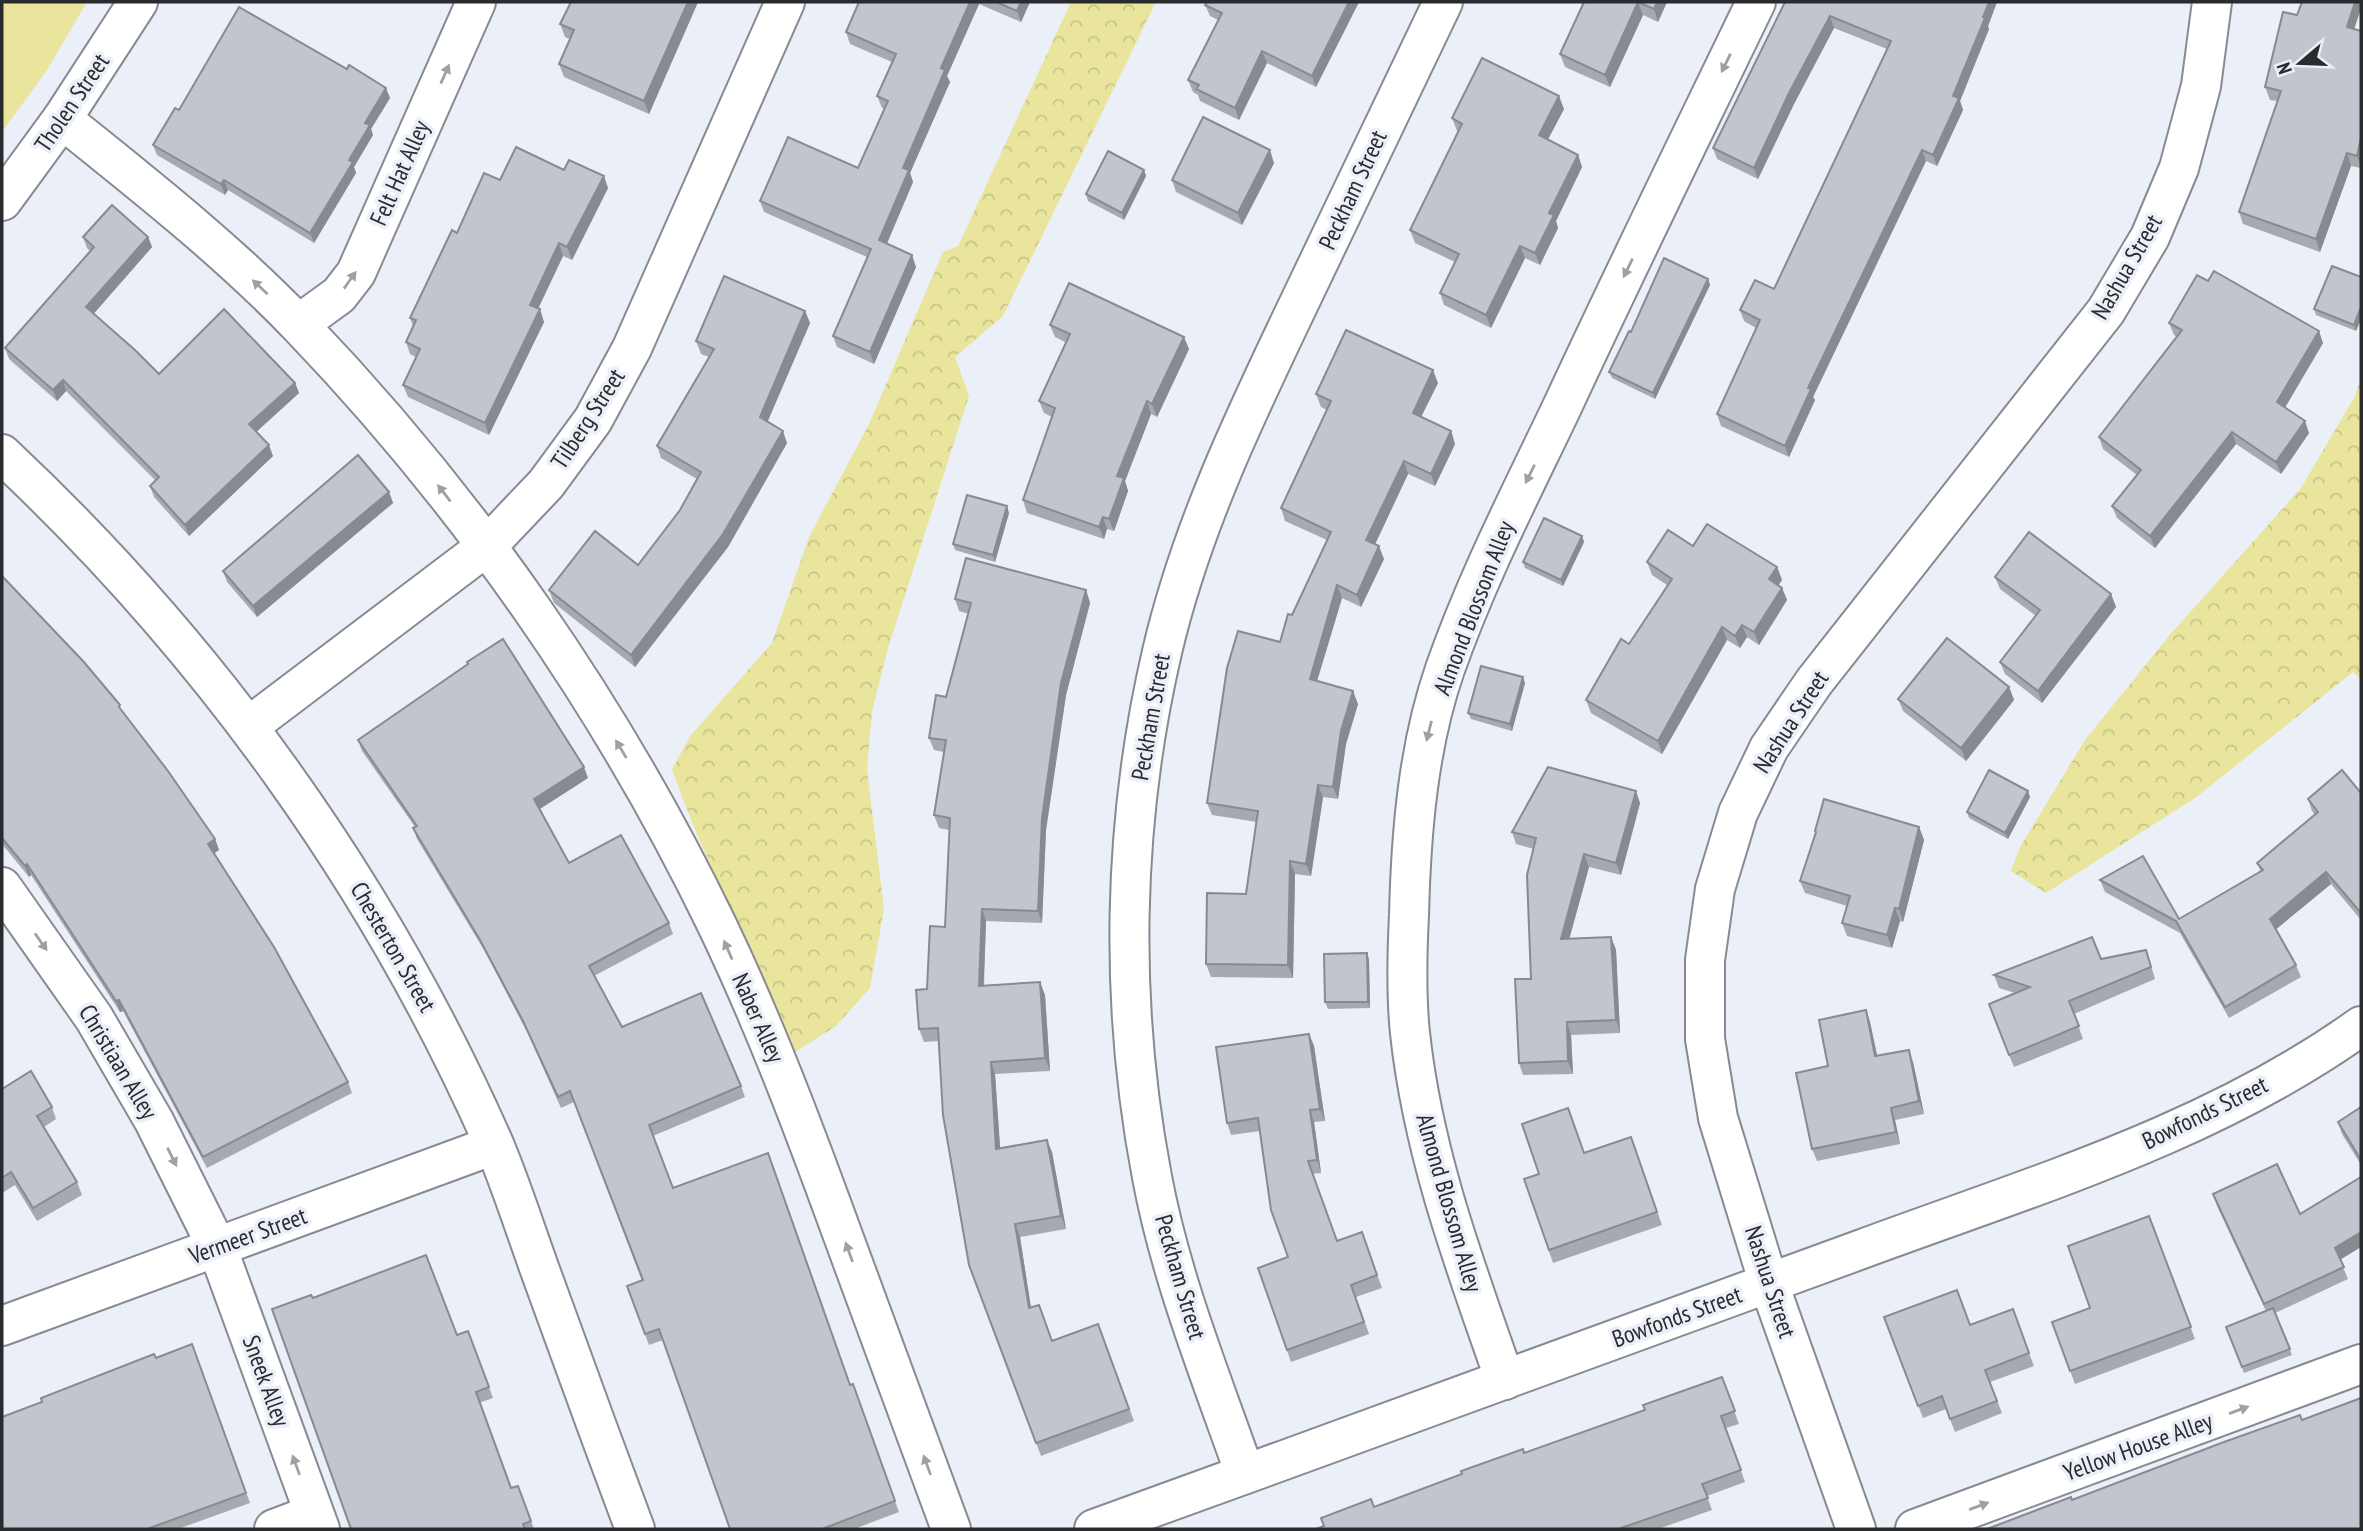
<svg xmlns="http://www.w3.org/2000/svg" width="2363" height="1531" font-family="'PT Sans Narrow',sans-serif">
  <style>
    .forest { fill: url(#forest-crowns) }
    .park { fill: #e9e59d }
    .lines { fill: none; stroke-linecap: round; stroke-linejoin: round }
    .minor-casing { stroke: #878a92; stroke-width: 42 }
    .minor { stroke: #fff; stroke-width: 38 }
    .wall { fill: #a6a9b0 }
    .shaded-wall { fill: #878a90 }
    .building { fill: #c1c5cd; stroke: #878a90; stroke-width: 2 }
    .oneway { fill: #9fa0a1 }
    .labels { text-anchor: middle; stroke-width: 7; stroke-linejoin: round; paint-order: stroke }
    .street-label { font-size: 24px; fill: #2a2b2f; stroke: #ebeff8 }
  </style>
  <defs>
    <pattern id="forest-crowns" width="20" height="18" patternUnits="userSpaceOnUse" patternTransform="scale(1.75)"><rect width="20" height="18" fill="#e9e59d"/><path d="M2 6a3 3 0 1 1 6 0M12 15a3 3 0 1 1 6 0" fill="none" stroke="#c8c588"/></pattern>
  </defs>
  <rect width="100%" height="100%" fill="#ebeff8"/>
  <g class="forest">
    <path d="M1071,2H1156L1003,316L955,357L969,396L888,648L872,711L867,769L884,909L870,988L836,1026L794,1053C757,957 705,866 672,769L691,735L772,643L809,537L869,424L943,252L958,246Z"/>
    <path d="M2361,379V679L2353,672L2195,798L2046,893L2011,871L2020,847L2085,740L2168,637L2301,488L2354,398Z"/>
  </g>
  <path class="park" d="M2,2H87L47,70L2,132Z"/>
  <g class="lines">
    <g class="minor-casing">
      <g id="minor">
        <path d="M62,119C144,185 227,250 300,326C469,502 611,706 717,925C765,1025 804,1129 842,1233C878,1332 914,1431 951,1529"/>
        <path d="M2,201L62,119L138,2"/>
        <path d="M299,324L339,295L356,273L476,2"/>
        <path d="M2,454C209,648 378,882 493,1142C511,1184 525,1229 541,1273C572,1358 603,1444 635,1529"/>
        <path d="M249,726L487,546L546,484L593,420L632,348L785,2"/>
        <path d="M2,887L94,1018L154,1121L217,1247L320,1529"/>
        <path d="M2,1326L494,1145"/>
        <path d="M1505,1380C1465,1266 1423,1154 1410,1033C1406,994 1407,954 1409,915C1411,833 1418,747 1445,669C1477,578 1521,493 1562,407C1625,271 1691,137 1756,2"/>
        <path d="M1245,1474C1211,1377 1171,1279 1152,1177C1119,1004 1122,824 1162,652C1191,527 1247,412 1302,297C1349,199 1396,100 1443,2"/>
        <path d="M274,1529L314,1514"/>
        <path d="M1094,1529C1350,1436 1606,1344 1862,1249C2032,1186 2212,1133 2361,1026"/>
        <path d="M1856,1529L1769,1284L1718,1118L1705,1039V960L1715,889L1738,813L1769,748L1814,682L2106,311L2150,237L2179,168L2201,86L2212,2"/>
        <path d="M1915,1529L2361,1364"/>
      </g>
    </g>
    <use href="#minor" class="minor"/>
  </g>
  <g class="wall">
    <path d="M570,2H698L649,114L564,77L559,64L570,39L565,37L560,24Z"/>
    <path d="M859,2H1030L1021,22L979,4L947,76L950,82L910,173L913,182L887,244L916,267L874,364L837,347L833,336L867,257L764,212L760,201L858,168L885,109L882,108L877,96L892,62L850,44L846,32Z"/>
    <path d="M1359,2L1316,87L1267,63L1239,120L1200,101L1198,95L1193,92L1188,80L1218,20L1210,16L1205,5Z"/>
    <path d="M1579,2H1667L1658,22L1643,15L1610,87L1565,67L1560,54L1583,4Z"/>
    <path d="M1785,2H1997L1988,26L1989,29L1960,101L1963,110L1937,166L1926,161L1813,397L1815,400L1789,457L1721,426L1717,414L1756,328L1744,321L1740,310L1774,289L1887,49L1834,28L1794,104L1758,179L1717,159L1713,148Z"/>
    <path d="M2361,2V8L2354,29L2361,31V168L2351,166L2320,252L2243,224L2239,212L2277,101L2270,100L2265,87Z"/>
    <path d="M390,98L371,129L373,135L354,167L356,173L314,243L228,190L225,195L157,155L153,145L179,110Z"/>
    <path d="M1564,109L1548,139L1578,155L1582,167L1556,221L1558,228L1540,265L1525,258L1491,328L1444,305L1440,293L1455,262L1415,243L1410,230L1458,132L1457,131L1452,118Z"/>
    <path d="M1274,163L1242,225L1176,192L1172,180Z"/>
    <path d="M564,170L608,188L572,260L563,256L538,309L544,322L489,435L408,397L403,385L416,357L410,354L406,342L413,326L410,318L457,233L500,180Z"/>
    <path d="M1144,170L1146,176L1124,220L1088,201L1086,194Z"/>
    <path d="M83,237H148L152,247L94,313L159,374L295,383L299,393L256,432L273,456L189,536L154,497L150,486L156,481L66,391L57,401L9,359L5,348L90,251L87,248Z"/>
    <path d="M2361,277V319L2356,331L2316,315L2314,309Z"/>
    <path d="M1708,279L1710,285L1655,399L1612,378L1609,372L1631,332Z"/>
    <path d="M2208,281L2323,343L2285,408L2309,433L2281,474L2236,444L2155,548L2117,518L2112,506L2137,475L2103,449L2099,437L2177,337L2174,335L2169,323Z"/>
    <path d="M805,311L810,323L767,422L787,443L728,547L635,667L554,603L549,590L638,565L680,510L697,479L661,458L657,446L709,357L701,354L696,341Z"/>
    <path d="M1050,325L1189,349L1157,417L1151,414L1125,481L1128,491L1114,531L1107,529L1104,539L1027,513L1023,500L1052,417L1044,413L1039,401L1067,343L1055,337Z"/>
    <path d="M1438,383L1421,417L1451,431L1455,444L1435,486L1408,474L1375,544L1384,559L1361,607L1342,598L1317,681L1358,704L1346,744L1338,799L1323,797L1311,876L1295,874L1293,978L1211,977L1206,964L1246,894L1257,822L1212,815L1207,803L1280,642L1327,540L1285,521L1281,508L1327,410L1321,407L1316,394Z"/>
    <path d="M389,492L393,503L257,617L227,582L223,571Z"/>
    <path d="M1009,513L995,562L955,550L953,544Z"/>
    <path d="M1582,536L1584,542L1563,586L1525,568L1523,562Z"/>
    <path d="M1693,546L1777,567L1782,580L1778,585L1782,588L1787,600L1759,645L1747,637L1740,648L1727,640L1662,754L1591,713L1586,700L1629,644L1667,585L1652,575L1647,562Z"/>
    <path d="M2,576L123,712L215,839L219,850L214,853L348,1082L352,1093L207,1168L123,1011L120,1012L31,875L29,877L2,844Z"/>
    <path d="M1995,577L2111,594L2116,607L2042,703L2005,674L2000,662L2036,616L2000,589Z"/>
    <path d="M1086,590L1090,603L1066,695L1046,830L1042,923L986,921L984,986L1045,995L1050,1071L995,1074L1000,1148L1052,1152L1066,1229L1020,1237L1031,1308L1052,1341L1098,1324L1134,1421L1041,1456L969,1265L939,1041L924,1042L919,1029L927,989L945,927L949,830L939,828L934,815L944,752L934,750L929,738L946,697L969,614L959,611L955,599Z"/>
    <path d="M467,662L588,778L540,809L569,863L669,923L673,934L594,976L622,1027L741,1086L745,1097L653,1136L673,1188L850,1385L853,1384L899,1512L854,1529H730L663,1340L649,1345L631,1297L642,1281L574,1102L561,1108L527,1032L484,950L417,839L413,828L415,827L362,751L358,740L468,665Z"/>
    <path d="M1525,683L1512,731L1471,719L1468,713Z"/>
    <path d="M2009,687L2014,700L1966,761L1903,711L1898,699Z"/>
    <path d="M2361,793V920L2331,884L2276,929L2296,965L2301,977L2229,1018L2180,933L2105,892L2100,880L2179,919L2261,872L2257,863L2315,815L2312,811L2308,799Z"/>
    <path d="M2030,797L2008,839L1969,818L1967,812Z"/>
    <path d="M1640,803L1621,875L1589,867L1569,939L1611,937L1616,950L1620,1033L1571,1035L1573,1074L1523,1075L1519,1063L1531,979L1534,849L1516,844L1512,832Z"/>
    <path d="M1919,827L1924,840L1903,922L1900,921L1892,948L1847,936L1842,923L1847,906L1805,893L1800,881L1816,834L1815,831Z"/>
    <path d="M1367,953L1369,960L1370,1008L1328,1009L1325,1002Z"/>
    <path d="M2101,959L2150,962L2155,979L2074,1014L2083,1039L2014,1067L1993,1017L2015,993L1999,988L1994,975Z"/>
    <path d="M1866,1010L1870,1022L1877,1056L1913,1062L1924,1114L1895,1120L1900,1144L1817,1161L1812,1149L1828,1066Z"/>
    <path d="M1309,1034L1314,1046L1325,1121L1314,1122L1321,1173L1312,1174L1337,1241L1362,1232L1382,1288L1356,1297L1369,1334L1291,1362L1258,1268L1288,1257L1260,1131L1231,1135L1227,1123Z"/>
    <path d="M2,1089L52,1107L56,1119L44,1127L77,1182L82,1195L37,1221L15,1185L2,1193Z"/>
    <path d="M2361,1107V1165L2342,1134L2338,1122Z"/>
    <path d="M1631,1137L1662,1225L1553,1263L1524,1179L1539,1174L1584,1153Z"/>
    <path d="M2361,1177V1247L2340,1260L2348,1279L2275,1313L2292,1355L2244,1373L2226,1327L2266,1311L2217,1206L2213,1194L2300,1214Z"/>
    <path d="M2149,1216L2195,1339L2075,1384L2052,1322L2090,1308Z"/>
    <path d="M313,1298L457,1335L468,1331L493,1398L479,1403L511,1488L518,1486L534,1529H351Z"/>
    <path d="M1884,1317L2029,1353L2034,1366L1990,1382L2002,1413L1955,1432L1946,1409L1923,1418Z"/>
    <path d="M192,1344L250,1503L178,1529H2L42,1402Z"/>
    <path d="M1722,1377L1739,1424L1726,1428L1745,1482L1707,1496L1712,1510L1658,1529H1316L1374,1507L1645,1410Z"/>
  </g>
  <g class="shaded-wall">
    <path d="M688,2H698L649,114L644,101Z"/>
    <path d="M970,2H978L979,4L947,76L950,82L910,173L913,182L883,252L879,240L903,168L941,68Z"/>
    <path d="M1021,2H1030L1021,22L1017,11Z"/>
    <path d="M1349,2H1359L1316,87L1312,76Z"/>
    <path d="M1638,2L1643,15L1610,87L1605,75Z"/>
    <path d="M1657,2H1667L1658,22L1654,9Z"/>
    <path d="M1989,2H1997L1988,26L1989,29L1960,101L1963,110L1937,166L1933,155L1953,96Z"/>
    <path d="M2355,2H2361V8L2351,39L2347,27Z"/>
    <path d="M1830,16L1834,28L1794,104L1758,179L1754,168L1789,93Z"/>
    <path d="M1262,51L1267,63L1239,120L1235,108Z"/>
    <path d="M386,88L390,98L371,129L373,135L354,167L356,173L314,243L310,233L365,123Z"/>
    <path d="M1559,96L1564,109L1544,147L1539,135Z"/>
    <path d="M2361,138V167L2357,156Z"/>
    <path d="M1270,150L1274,163L1242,225L1238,213Z"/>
    <path d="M1922,150L1926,161L1813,397L1815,400L1789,457L1785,446L1808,388Z"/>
    <path d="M2347,153L2351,166L2320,252L2316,239Z"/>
    <path d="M1578,155L1582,167L1556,221L1558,228L1540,265L1535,253L1549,213Z"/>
    <path d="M1144,170L1146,176L1124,220L1122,213Z"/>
    <path d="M604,176L608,188L572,260L567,247Z"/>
    <path d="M224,180L228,190L225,195L221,184Z"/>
    <path d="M148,237L152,247L90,318L86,307Z"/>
    <path d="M559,243L563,256L534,317L530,305Z"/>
    <path d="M1520,246L1525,258L1491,328L1486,315Z"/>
    <path d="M912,255L916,267L874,364L870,352Z"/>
    <path d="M1708,279L1710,285L1655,399L1653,393Z"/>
    <path d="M2361,307V319L2356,331L2354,325Z"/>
    <path d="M540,309L544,322L489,435L485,423Z"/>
    <path d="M805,311L810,323L764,430L760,417Z"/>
    <path d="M2319,331L2323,343L2281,414L2277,402Z"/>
    <path d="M1184,337L1189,349L1157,417L1152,404Z"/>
    <path d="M1433,370L1438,383L1417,425L1413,413Z"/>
    <path d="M63,380L66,391L57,401L53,390Z"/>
    <path d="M295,383L299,393L253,435L249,424Z"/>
    <path d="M1147,401L1151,414L1125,481L1128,491L1114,531L1109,519L1117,476Z"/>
    <path d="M2305,421L2309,433L2281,474L2276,462Z"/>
    <path d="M783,431L787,443L728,547L635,667L631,655Z"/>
    <path d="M1451,431L1455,444L1435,486L1431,474Z"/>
    <path d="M2232,432L2236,444L2155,548L2150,536Z"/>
    <path d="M269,445L273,456L189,536L185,525Z"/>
    <path d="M1404,461L1408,474L1371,553L1366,540Z"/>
    <path d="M389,492L393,503L257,617L253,606Z"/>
    <path d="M1007,506L1009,513L995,562L993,555Z"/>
    <path d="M1103,517L1107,529L1104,539L1099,527Z"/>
    <path d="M1582,536L1584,542L1563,586L1561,580Z"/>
    <path d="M1379,546L1384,559L1361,607L1357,595Z"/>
    <path d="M1777,567L1782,580L1774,592L1769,579Z"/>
    <path d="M1337,585L1342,598L1314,691L1310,679Z"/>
    <path d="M1782,588L1787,600L1759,645L1754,632Z"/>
    <path d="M1086,590L1090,603L1066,695L1046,830L1042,923L1038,911L1042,818L1061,683Z"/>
    <path d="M2111,594L2116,607L2042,703L2038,691Z"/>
    <path d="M1742,625L1747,637L1740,648L1735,636Z"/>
    <path d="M1722,627L1727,640L1662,754L1658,741Z"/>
    <path d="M1523,677L1525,683L1512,731L1510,724Z"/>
    <path d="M2009,687L2014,700L1966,761L1961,748Z"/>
    <path d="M1353,691L1358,704L1346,744L1338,799L1333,787L1341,731Z"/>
    <path d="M584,767L588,778L538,810L534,799Z"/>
    <path d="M1318,785L1323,797L1311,876L1306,864Z"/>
    <path d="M1636,791L1640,803L1621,875L1616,863Z"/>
    <path d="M2028,791L2030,797L2008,839L2005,833Z"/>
    <path d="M1919,827L1924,840L1903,922L1899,909Z"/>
    <path d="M215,839L219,850L212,855L208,844Z"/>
    <path d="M1584,854L1589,867L1566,951L1561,939Z"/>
    <path d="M1290,861L1295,874L1293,978L1288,965Z"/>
    <path d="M27,864L31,875L29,877L25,866Z"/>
    <path d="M2326,872L2331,884L2274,931L2270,919Z"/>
    <path d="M1895,908L1900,921L1892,948L1887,935Z"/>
    <path d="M982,909L986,921L983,998L979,986Z"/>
    <path d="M1611,937L1616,950L1620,1033L1616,1020Z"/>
    <path d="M1367,953L1369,960L1370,1008L1368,1002Z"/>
    <path d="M1040,982L1045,995L1050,1071L1045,1058Z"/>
    <path d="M119,1000L123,1011L120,1012L116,1001Z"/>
    <path d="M1866,1010L1870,1022L1880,1069L1875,1056Z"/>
    <path d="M1567,1022L1571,1035L1573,1074L1568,1061Z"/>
    <path d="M1309,1034L1314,1046L1325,1121L1320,1109Z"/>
    <path d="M1909,1050L1913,1062L1924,1114L1919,1101Z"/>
    <path d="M991,1062L995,1074L1001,1161L996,1149Z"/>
    <path d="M1891,1108L1895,1120L1900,1144L1896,1132Z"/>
    <path d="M1310,1110L1314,1122L1321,1173L1317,1160Z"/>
    <path d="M1047,1140L1052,1152L1066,1229L1061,1216Z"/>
    <path d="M1015,1224L1020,1237L1033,1321L1029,1308Z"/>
    <path d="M2361,1232V1247L2339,1260L2335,1248Z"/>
  </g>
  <g class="building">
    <path d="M571,2H688L644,101L559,64L574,30L560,24Z"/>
    <path d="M859,2H970L941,68L945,70L903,168L909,170L879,240L912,255L870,352L833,336L871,249L760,201L788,137L858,168L888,101L877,96L896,54L846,32Z"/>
    <path d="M996,2H1021L1017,11Z"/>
    <path d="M1207,2H1349L1312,76L1262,51L1235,108L1196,89L1199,85L1188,80L1222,13L1205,5Z"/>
    <path d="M1584,2H1657L1654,9L1638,2L1605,75L1560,54Z"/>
    <path d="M1785,2H1989L1983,17L1985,18L1953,96L1959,98L1933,155L1922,150L1808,388L1811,389L1785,446L1717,414L1760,320L1740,310L1755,280L1774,289L1891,41L1830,16L1789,93L1754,168L1713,148Z"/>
    <path d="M2302,2H2355L2347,27L2361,31V138L2357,156L2347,153L2316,239L2239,212L2281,91L2265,87L2283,12L2297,15Z"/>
    <path d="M239,7L347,69L349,65L386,88L365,123L370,125L349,160L353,162L310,233L224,180L221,184L153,145L175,108L179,110Z"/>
    <path d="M1482,58L1559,96L1539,135L1578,155L1549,213L1554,215L1535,253L1520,246L1486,315L1440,293L1459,254L1410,230L1462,124L1452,118Z"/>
    <path d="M1203,117L1270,150L1238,213L1172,180Z"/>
    <path d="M516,147L564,170L569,160L604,176L567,247L559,243L530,305L540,309L485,423L403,385L420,349L406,342L416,320L410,318L452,230L457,233L484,173L500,180Z"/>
    <path d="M1108,151L1144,170L1122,213L1086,194Z"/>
    <path d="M112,205L148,237L86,307L135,350L159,374L224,309L295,383L249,424L269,445L185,525L150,486L159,477L63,380L53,390L5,348L94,247L83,237Z"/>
    <path d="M1664,258L1708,279L1653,393L1609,372L1629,331L1631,332Z"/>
    <path d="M2332,266L2361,277V307L2354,325L2314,309Z"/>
    <path d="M2214,271L2319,331L2277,402L2305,421L2276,462L2232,432L2150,536L2112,506L2141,470L2099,437L2182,330L2169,323L2197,275L2208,281Z"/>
    <path d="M724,276L805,311L760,417L783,431L723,534L631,655L549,590L595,531L638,565L680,510L701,472L657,446L714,349L696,341Z"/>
    <path d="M1069,283L1184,337L1152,404L1147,401L1117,476L1124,478L1109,519L1103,517L1099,527L1023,500L1055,408L1039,401L1070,334L1050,325Z"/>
    <path d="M1346,330L1433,370L1413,413L1451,431L1431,474L1404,461L1366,540L1379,546L1357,595L1337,585L1310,679L1353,691L1341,731L1333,787L1318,785L1306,864L1290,861L1288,965L1206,964L1207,893L1246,894L1258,811L1207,803L1227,668L1238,631L1280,642L1288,614L1292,615L1331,532L1281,508L1331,401L1316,394Z"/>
    <path d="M358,455L389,492L253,606L223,571Z"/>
    <path d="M967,495L1007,506L993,555L953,544Z"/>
    <path d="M1544,518L1582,536L1561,580L1523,562Z"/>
    <path d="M1707,524L1777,567L1769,579L1782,588L1754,632L1742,625L1735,636L1722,627L1658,741L1586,700L1621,639L1629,644L1672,579L1647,562L1668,530L1693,546Z"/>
    <path d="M2029,532L2111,594L2038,691L2000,662L2040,610L1995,577Z"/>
    <path d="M966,558L1086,590L1061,683L1042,818L1038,911L982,909L979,986L1040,982L1045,1058L991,1062L996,1149L1047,1140L1061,1216L1015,1224L1029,1308L1039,1305L1052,1341L1098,1324L1129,1409L1036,1443L969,1265L943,1115L938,1028L919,1029L916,990L927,989L930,926L945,927L950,818L934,815L946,740L929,738L936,695L946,697L971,603L955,599Z"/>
    <path d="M2,576L83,661L120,705L119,707L168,771L215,839L208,844L274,947L348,1082L203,1157L119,1000L116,1001L27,864L25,866L2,838Z"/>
    <path d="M1947,638L2009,687L1961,748L1898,699Z"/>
    <path d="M503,639L584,767L534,799L569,863L621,835L669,923L589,966L622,1027L701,993L741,1086L649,1125L673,1188L768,1153L850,1385L853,1384L895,1501L822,1529H730L659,1329L645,1334L627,1286L643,1280L570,1091L558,1097L523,1021L480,940L413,828L417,826L358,740L468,664L467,662Z"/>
    <path d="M1481,666L1523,677L1510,724L1468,713Z"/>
    <path d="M1548,767L1636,791L1616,863L1584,854L1561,939L1611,937L1616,1020L1567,1022L1568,1061L1519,1063L1515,979H1531L1527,875L1536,838L1512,832Z"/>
    <path d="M1989,770L2028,791L2005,833L1967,812Z"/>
    <path d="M2342,770L2361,793V913L2326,872L2270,919L2296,965L2225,1007L2176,921L2100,880L2143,856L2179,919L2263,870L2257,863L2318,812L2308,799Z"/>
    <path d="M1824,799L1919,827L1899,909L1895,908L1887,935L1842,923L1850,896L1800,881L1816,832L1815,831Z"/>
    <path d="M2092,937L2101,959L2146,950L2151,967L2069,1001L2079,1026L2009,1055L1989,1004L2030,987L1994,975Z"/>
    <path d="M1367,953L1368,1002H1325L1324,954Z"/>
    <path d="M1866,1010L1875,1056L1909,1050L1919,1101L1891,1108L1896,1132L1812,1149L1796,1073L1828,1066L1819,1020Z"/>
    <path d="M1309,1034L1320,1109L1310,1110L1317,1160L1308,1161L1337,1241L1362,1232L1377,1275L1351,1285L1364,1322L1287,1350L1258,1268L1288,1257L1271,1210L1258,1118L1227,1123L1216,1047Z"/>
    <path d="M31,1071L52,1107L37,1116L77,1182L33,1208L11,1172L2,1178V1089Z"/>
    <path d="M2361,1107V1160L2338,1122Z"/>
    <path d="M1568,1108L1584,1153L1631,1137L1657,1212L1549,1250L1524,1179L1539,1174L1522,1124Z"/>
    <path d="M2277,1164L2300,1214L2361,1177V1232L2335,1248L2344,1267L2264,1304L2213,1194Z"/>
    <path d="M2149,1216L2191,1327L2070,1371L2052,1322L2090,1308L2068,1246Z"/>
    <path d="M426,1255L457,1335L468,1331L489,1387L476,1392L511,1488L518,1486L531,1521L523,1524L525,1529H351L272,1309L311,1295L313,1298Z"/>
    <path d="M1957,1290L1970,1325L2013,1309L2029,1353L1985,1370L1997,1401L1950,1419L1942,1396L1918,1406L1884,1317Z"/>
    <path d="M2273,1308L2290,1349L2242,1367L2226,1327Z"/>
    <path d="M192,1344L246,1493L147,1529H2V1417L42,1402L41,1398L154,1354L156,1358Z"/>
    <path d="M1722,1377L1735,1411L1721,1416L1741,1470L1702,1484L1708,1498L1618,1529H1316L1324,1526L1321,1518L1371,1499L1374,1507L1462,1474L1461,1471L1523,1449L1524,1453L1645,1410L1643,1405Z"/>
    <path d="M2361,1398V1529H1987L2071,1497L2072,1500L2224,1442L2300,1415L2302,1420Z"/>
  </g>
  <defs><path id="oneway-solid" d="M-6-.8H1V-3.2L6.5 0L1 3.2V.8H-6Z" transform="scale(1.75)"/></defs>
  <g class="oneway">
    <use href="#oneway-solid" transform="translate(1726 63) rotate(116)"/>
    <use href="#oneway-solid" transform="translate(445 74) rotate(-66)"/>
    <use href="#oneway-solid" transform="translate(1628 268) rotate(116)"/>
    <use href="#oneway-solid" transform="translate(350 280) rotate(-55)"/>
    <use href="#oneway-solid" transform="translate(260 287) rotate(-137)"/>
    <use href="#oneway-solid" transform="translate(1530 474) rotate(116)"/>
    <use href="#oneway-solid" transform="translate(444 493) rotate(-128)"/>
    <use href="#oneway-solid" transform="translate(1429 731) rotate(104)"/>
    <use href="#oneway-solid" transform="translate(621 749) rotate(-121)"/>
    <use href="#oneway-solid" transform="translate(41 942) rotate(55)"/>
    <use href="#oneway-solid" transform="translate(728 950) rotate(-114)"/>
    <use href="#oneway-solid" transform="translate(172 1157) rotate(64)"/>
    <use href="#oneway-solid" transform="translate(849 1252) rotate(-110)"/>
    <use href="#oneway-solid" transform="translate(2239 1410) rotate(-20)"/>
    <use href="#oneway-solid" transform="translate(296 1465) rotate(-110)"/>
    <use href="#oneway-solid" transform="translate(927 1465) rotate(-110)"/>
    <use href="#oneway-solid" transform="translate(1979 1506) rotate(-20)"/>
  </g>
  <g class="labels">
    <g class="street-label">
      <text transform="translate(72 103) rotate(-56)" y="8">Tholen Street</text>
      <text transform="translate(400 173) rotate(-66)" y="8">Felt Hat Alley</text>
      <text transform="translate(1353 190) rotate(-65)" y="8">Peckham Street</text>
      <text transform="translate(2127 267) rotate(-60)" y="8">Nashua Street</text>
      <text transform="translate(588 419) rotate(-57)" y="8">Tilberg Street</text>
      <text transform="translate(1474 608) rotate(-69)" y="8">Almond Blossom Alley</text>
      <text transform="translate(1151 717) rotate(-80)" y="8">Peckham Street</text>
      <text transform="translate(1791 722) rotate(-57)" y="8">Nashua Street</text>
      <text transform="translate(393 947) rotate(60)" y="8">Chesterton Street</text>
      <text transform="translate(758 1018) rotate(66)" y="8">Naber Alley</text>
      <text transform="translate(118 1062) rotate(59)" y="8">Christiaan Alley</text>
      <text transform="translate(2205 1113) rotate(-26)" y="8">Bowfonds Street</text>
      <text transform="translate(1449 1203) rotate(74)" y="8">Almond Blossom Alley</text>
      <text transform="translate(248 1236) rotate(-20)" y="8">Vermeer Street</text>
      <text transform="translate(1180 1277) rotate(74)" y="8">Peckham Street</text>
      <text transform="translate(1770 1282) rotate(72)" y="8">Nashua Street</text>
      <text transform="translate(1677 1317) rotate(-20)" y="8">Bowfonds Street</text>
      <text transform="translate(266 1381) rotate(70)" y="8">Sneek Alley</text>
      <text transform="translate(2138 1447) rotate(-20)" y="8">Yellow House Alley</text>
    </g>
  </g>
  <rect width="2363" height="1531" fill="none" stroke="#2a2b2f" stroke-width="7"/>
  <g transform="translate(2300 63) rotate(251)" stroke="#ebeff8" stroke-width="5" paint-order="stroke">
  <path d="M0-5L12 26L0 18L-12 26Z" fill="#2a2b2f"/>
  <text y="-10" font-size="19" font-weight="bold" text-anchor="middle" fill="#2a2b2f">N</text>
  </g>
</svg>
